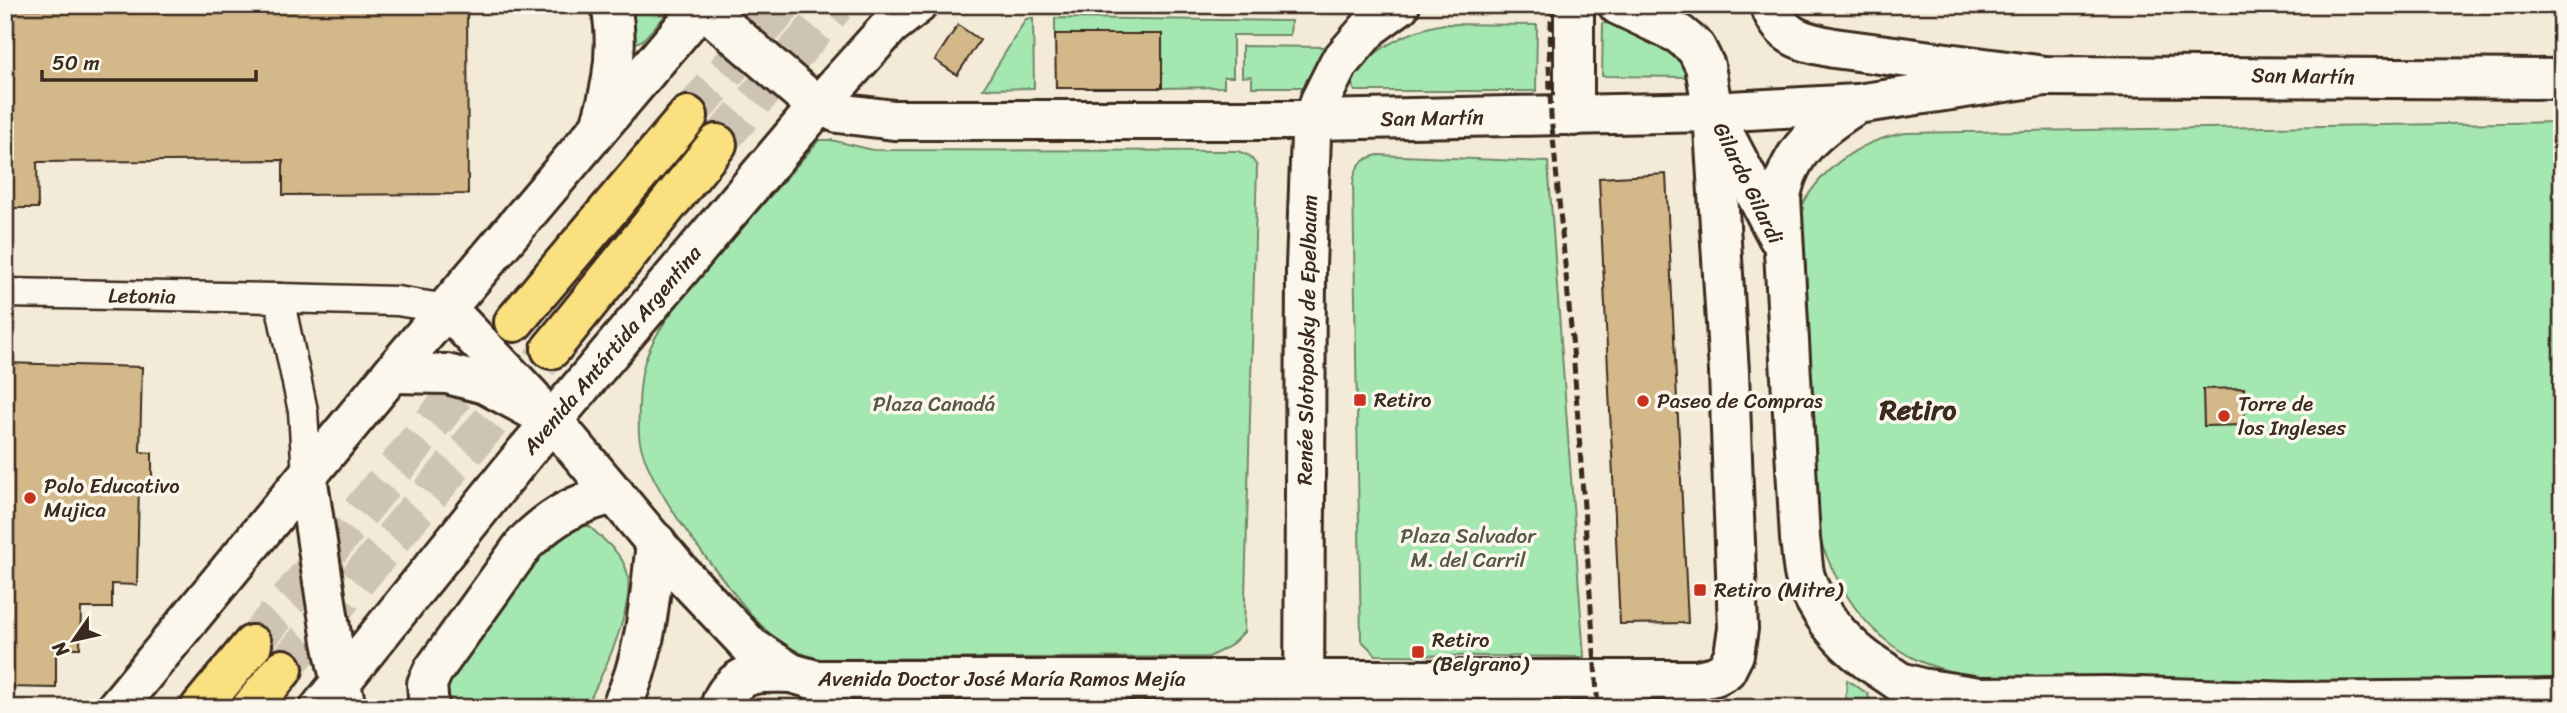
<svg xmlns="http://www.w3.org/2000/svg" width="2567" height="713" font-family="Sriracha,sans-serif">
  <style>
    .built { fill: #e9dcc0 }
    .green { fill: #a5e7b1; stroke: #708868; stroke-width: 2 }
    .building { fill: #d3b989; stroke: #3b2a1e; stroke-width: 2 }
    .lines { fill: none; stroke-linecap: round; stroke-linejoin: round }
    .motorway-tunnel { stroke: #cec4b3; stroke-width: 38; stroke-dasharray: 38 19; stroke-linecap: butt }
    .minor-casing { stroke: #3b2a1e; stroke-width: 33 }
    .secondary-casing { stroke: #3b2a1e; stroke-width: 44 }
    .motorway-casing { stroke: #3b2a1e; stroke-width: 44 }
    .minor { stroke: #fbf7ec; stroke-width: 28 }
    .secondary { stroke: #fbf7ec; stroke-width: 38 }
    .motorway { stroke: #fbe080; stroke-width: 38 }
    .rail { stroke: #3b2a1e; stroke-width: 5; stroke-dasharray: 10 5; stroke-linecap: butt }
    .poi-dot { fill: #c8321e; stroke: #fbf7ec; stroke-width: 2.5 }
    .labels { text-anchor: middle; stroke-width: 7; stroke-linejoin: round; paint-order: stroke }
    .street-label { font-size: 21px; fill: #3b2a1e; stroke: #fbf7ec }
    .poi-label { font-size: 21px; fill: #3b2a1e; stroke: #fbf7ec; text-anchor: start }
    .park-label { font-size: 21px; fill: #565943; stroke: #fbf7ec }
    .district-label { font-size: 28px; font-weight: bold; fill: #3b2a1e; stroke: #fbf7ec }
  </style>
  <rect width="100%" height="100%" fill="#f3ebd8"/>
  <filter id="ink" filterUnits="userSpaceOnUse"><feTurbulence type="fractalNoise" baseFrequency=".0143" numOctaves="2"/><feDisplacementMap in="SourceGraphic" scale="14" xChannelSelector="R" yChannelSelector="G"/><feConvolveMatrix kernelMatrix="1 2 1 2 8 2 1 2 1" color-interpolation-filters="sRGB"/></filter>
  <g filter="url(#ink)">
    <path class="built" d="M1835,5H2174L1870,11L1845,9Z"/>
    <g class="green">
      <path d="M630,5H672V8L643,40L636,43L633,38Z"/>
      <path d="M1033,18L1034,88L983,89L1026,19Z"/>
      <path d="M1055,18L1291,21L1290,35H1233V77H1224V87L1162,88L1161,34H1055Z"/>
      <path d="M1603,23L1642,25L1682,55L1687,77L1602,76Z"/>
      <path d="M1444,24L1537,25L1536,91H1355L1351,83C1367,50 1409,30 1444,24Z"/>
      <path d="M1242,46L1329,47L1310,87H1252V76L1242,77Z"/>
      <path d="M2562,122V683L1973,679C1955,671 1935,669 1917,660C1864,635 1836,585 1817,532L1797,216C1816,172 1858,140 1906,133Z"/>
      <path d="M819,140H831L873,150L1238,151L1250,156L1257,166L1244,632L1230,646L1209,657L820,659C768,648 743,603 711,564C688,535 642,472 639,435C638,415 639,379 645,361C657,324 687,294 711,265C746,223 783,182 819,140Z"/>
      <path d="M1378,155L1548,162L1584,657L1376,655L1361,640L1353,184C1355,167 1360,159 1378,155Z"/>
      <path d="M567,526H589C600,537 619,551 625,566C640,600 602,676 586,707L476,708L448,701L440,695L439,686L544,546Z"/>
      <path d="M1847,680L1868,694L1872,708H1845Z"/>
    </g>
    <g class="building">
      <path d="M467,6L468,194L283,195V160L37,162L38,208H5V9Z"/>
      <path d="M958,25L980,40L957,75L935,60Z"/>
      <path d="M1055,34H1162V88H1056Z"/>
      <path d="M1666,174L1688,623L1620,624L1599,178Z"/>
      <path d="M5,363L142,367L140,452L152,453V482H139L137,585L112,584V608H81L80,648H56V688L5,687Z"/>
      <path d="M2244,388L2245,425L2204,426L2203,389Z"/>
    </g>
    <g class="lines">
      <g class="motorway-tunnel">
        <path d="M688,116L783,5"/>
        <path d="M717,144L836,5"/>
        <path d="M252,645L486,357"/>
        <path d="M283,669L551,349"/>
      </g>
      <g class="minor-casing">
        <g id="minor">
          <path d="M5,293L279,298"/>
          <path d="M307,476L303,411L279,298L397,301L447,309"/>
        </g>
      </g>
      <g class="secondary-casing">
        <g id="secondary">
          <path d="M700,5L810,100L838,113L894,120H1315L1713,112L1857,104L2045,76"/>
          <path d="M1770,5C1782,39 1802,41 1834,48L2045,76L2562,79"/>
          <path d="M1857,104C1820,127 1788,151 1781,197L1800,539C1802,552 1802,566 1805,577C1816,610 1840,640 1867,660C1889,675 1910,686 1926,708"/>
          <path d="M1574,116V5"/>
          <path d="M602,120C614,82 619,45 611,5"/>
          <path d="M1720,126L1778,237"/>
          <path d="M447,309L532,398"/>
          <path d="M392,373L447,374L485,384L552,420L679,571L751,647L791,673L816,680H1697L1715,676L1726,670L1734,654L1738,629L1729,372L1713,112L1705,66L1696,48L1679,34L1618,5"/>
          <path d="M307,476L332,641L344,698"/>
          <path d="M1904,683L1921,688L1979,697L2107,696L2293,702L2562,699"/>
          <path d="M116,708L392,373L703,5"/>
          <path d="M320,708L524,454L819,105L890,26L917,5"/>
          <path d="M429,708L427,684L433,671L525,543C554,515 576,503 615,494"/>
          <path d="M621,708C646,656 650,599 656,542"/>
          <path d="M721,708C721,701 723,698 727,692C744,669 765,673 791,673"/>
          <path d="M1304,708L1306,266L1311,136L1320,101L1339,63L1370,27L1400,5"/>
        </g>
      </g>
      <g class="motorway-casing">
        <g id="motorway">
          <path d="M514,322L688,116"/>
          <path d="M551,349L717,144"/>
          <path d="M200,708L252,645"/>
          <path d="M251,708L283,669"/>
        </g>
      </g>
      <use href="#minor" class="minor"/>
      <use href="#secondary" class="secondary"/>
      <use href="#motorway" class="motorway"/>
      <path class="rail" d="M1552,5L1549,64L1551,116L1573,349L1598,708"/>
    </g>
  </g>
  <g class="poi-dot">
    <rect x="1353" y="393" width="14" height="14" rx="3.5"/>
    <circle cx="1643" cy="401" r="7"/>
    <circle cx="2224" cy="416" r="7"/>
    <circle cx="30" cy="498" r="7"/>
    <rect x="1693" y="583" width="14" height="14" rx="3.5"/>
    <rect x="1411" y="645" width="14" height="14" rx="3.5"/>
  </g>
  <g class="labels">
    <g class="street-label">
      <text transform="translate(2303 76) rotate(1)" y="7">San Martín</text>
      <text transform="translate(1432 118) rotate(-1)" y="7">San Martín</text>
      <text transform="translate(1748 183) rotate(64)" y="7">Gilardo Gilardi</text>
      <text transform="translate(142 296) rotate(1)" y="7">Letonia</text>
      <text transform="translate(1307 340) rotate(-89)" y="7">Renée Slotopolsky de Epelbaum</text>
      <text transform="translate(612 350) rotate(-50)" y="7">Avenida Antártida Argentina</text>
      <text x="1002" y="686">Avenida Doctor José María Ramos Mejía</text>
    </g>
    <g class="poi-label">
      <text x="1374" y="407">Retiro</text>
      <text x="1657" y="408">Paseo de Compras</text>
      <text x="2238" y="411">Torre de<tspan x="2238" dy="24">los Ingleses</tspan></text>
      <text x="44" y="493">Polo Educativo<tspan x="44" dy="24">Mujica</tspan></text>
      <text x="1714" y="597">Retiro (Mitre)</text>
      <text x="1432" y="647">Retiro<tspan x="1432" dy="24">(Belgrano)</tspan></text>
    </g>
    <g class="park-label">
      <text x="934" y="411">Plaza Canadá</text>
      <text x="1468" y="543">Plaza Salvador<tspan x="1468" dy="24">M. del Carril</tspan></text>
    </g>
    <g class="district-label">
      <text x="1918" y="419">Retiro</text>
    </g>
  </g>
  <rect width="2567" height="713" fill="none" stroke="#fbf7ec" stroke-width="28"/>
  <rect x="14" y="14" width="2539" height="685" fill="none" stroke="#3b2a1e" stroke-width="2.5" filter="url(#ink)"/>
  <g transform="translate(74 640) rotate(236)" stroke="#fbf7ec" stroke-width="5" paint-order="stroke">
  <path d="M0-5L12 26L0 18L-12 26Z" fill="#3b2a1e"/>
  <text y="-10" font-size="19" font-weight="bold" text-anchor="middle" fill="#3b2a1e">N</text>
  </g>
  <path d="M42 70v10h214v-10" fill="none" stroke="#3b2a1e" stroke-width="3.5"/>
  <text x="52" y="70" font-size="21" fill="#3b2a1e" stroke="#fbf7ec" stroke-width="5" paint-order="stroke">50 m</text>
</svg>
